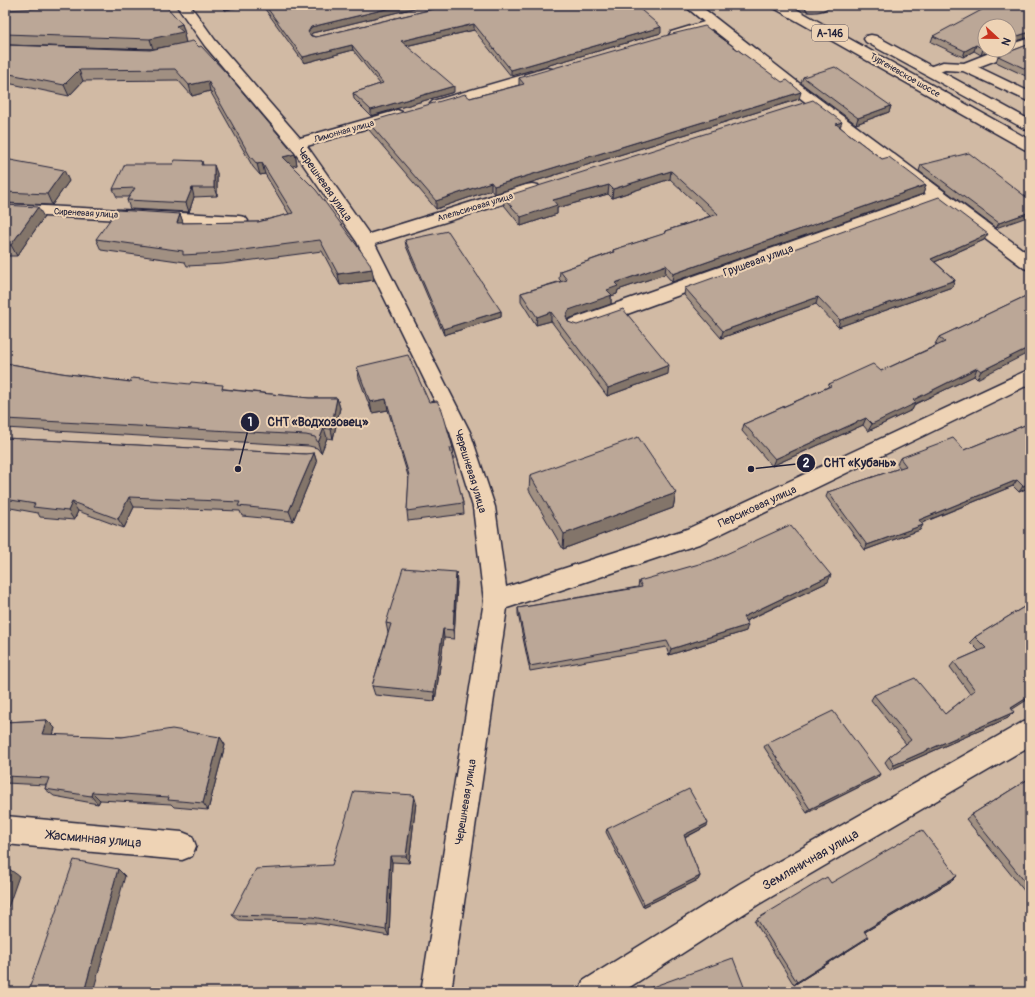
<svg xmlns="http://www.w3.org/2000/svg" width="1035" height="997" font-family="Pangolin,sans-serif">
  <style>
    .green { fill: #d1baa4; stroke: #7a6e70; fill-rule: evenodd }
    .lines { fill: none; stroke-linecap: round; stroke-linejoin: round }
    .street-casing { stroke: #22223b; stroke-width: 3 }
    .highway-casing { stroke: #22223b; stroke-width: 3 }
    .street { fill: #eed3b5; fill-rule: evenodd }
    .highway { fill: #eed3b5; fill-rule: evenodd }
    .wall { fill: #a19082; stroke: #22223b }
    .shaded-wall { fill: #83756a; stroke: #22223b }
    .building { fill: #bba797; stroke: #22223b }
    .labels { text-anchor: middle; stroke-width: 4; stroke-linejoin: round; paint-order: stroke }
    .far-street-label { font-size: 9px; fill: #22223b; stroke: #eed3b5 }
    .shield { fill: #eed3b5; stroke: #5f5760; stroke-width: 1 }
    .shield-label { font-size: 10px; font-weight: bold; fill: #22223b }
    .street-label { font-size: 11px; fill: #22223b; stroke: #eed3b5 }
    .near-street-label { font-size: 13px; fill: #22223b; stroke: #eed3b5 }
    .leader { fill: none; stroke: #22223b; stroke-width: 1.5 }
    .callout-dot { fill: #22223b; stroke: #eed3b5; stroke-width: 1.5 }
    .mark-label { font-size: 12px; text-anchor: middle; font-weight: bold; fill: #fff }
    .callout-label { font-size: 12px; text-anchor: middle; font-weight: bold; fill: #22223b; stroke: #eed3b5; stroke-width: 4; stroke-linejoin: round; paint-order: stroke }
  </style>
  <rect width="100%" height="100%" fill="#eed3b5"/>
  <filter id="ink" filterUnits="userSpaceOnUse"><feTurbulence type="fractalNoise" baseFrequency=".025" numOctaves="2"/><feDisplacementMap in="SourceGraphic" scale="8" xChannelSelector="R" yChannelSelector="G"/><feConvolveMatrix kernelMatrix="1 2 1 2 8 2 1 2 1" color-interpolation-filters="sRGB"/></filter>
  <g filter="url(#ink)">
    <path class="green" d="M5,5H1030V992H5ZM985,26H1009V50H985Z"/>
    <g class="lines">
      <g class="street-casing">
        <g id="street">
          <path d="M176,5H190L215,40L300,138L392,112L397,110L402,112L405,115L402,118L307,146L369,234L526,185L532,184L538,185L540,189L538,193L375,244L470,432L495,507L506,587L687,529L1030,369V384L702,543L507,608L451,992H421L484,601L473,507L450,432L357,242L291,147L205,46Z"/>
          <path d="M684,5H699L818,98L1030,255V270L1024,268L936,202L583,330L576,332L569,330L567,325L569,320L926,194L808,104L712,29L676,39L671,38L669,35L671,32L704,22Z"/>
          <path d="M809,5H830C826,11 815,12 808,11L806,8Z"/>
          <path d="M1030,38V47L978,67L1030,92V102L963,71L945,70L931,75L926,74L924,71L926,68L943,62L964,63L997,50H1009V45Z"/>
          <path d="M547,68L552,69L554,72L552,75L438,109L433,107L430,104L433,101Z"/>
          <path d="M5,204L239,216L245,217L248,221L245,225L239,226L5,214Z"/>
          <path d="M1030,720V746L759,904L622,992H579L583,981L739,884L1021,723Z"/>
          <path d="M5,816L182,832L192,836L196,846L192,856L182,860L5,844Z"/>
        </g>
      </g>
      <g class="highway-casing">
        <g id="highway">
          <path d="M772,5H789L1030,140V151L1024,149L774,8Z"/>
          <path d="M871,35L876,36L1030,120V131L1025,129L866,42L864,39L866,36Z"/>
        </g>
      </g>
      <use href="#street" class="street"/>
      <use href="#highway" class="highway"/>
    </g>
    <g class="wall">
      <path d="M221,5H247L225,10Z"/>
      <path d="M262,5H427L312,33L310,35L316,37L450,5L661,33L511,76L474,30L406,46L454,92L371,116L354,99L353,93L380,84L353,50L304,63Z"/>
      <path d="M1030,5V37L1010,43L1009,45V26L981,55L974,51L963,57L931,42L933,36Z"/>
      <path d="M5,10L182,24L185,34L184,35L186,43L295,154L297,165L292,166L374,280L340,285L322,251L223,264L187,266L185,262L101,250L96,239L180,214L183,223L258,222L289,214L265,174L260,175L253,167L210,91L192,96L178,80L83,81L69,96L12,84L5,83V45L152,49L5,45Z"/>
      <path d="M1030,44V78L996,62L998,56Z"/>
      <path d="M803,77L891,106L889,112L856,124L801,83Z"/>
      <path d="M519,78L799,99L494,194L491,190L436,209L369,130L368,122L470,98L519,85Z"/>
      <path d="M840,127L882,159L926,185L923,194L672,282L665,274L618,290L617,294L611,296V304L568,319V322L668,374L607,396L551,321L536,325L521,301V293L561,281L559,279L560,271L613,252V250L664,234L665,231L710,216L670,179L612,198L608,194L557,208V214L521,226L504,205L503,197Z"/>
      <path d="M5,159L69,181L52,205L5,203Z"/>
      <path d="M202,161L203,165L217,173V196L194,197L189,212L130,209L127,200L129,197H117L113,189L173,164Z"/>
      <path d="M921,165L1030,200L996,228L919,171Z"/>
      <path d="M5,205L44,217L17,256H5Z"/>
      <path d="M405,240L501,311V317L444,335L406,246Z"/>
      <path d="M984,240L935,262L955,280L952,287L838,327L816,304L721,338L684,295L685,288Z"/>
      <path d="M1030,294L977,379L974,376L915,404L912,410L868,431L863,425L772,466L742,431L744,424L828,387L829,384L881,371L937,345L935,344L939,337Z"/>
      <path d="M5,363L61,373L130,382L225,389L309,398H337L340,408L333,439L327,438L321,453L317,448L309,446L5,428Z"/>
      <path d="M357,367L429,402L453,448L454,459H452L463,503L464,514L408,521L407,511L409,479L388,410L372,413L359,378Z"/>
      <path d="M1030,423V487L1019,492L1013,486L922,523L920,530L865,550L826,497L828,492L900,468L897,464L900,458L964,450Z"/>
      <path d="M5,438L306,454L314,453L317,463L293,521L242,516L240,511L134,507L124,528L78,511L74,520L40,517L38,513L5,507Z"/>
      <path d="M530,475L676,493L673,508L563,549L529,490Z"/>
      <path d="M639,581L828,582L746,621V631L669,655L666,647L530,671L518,614V608L638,587Z"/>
      <path d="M457,582L454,639L444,638L435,701L375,695L372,686L388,633L386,623Z"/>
      <path d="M1024,607L1012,710L1008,718L890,770L885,762L889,757L906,744L871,700L874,695L945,714L970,694L950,667L954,662L979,651L970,642L975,637Z"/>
      <path d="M47,720L55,728L53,735L122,737H220L225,745L208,810L174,807L171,804L100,800L98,804L54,796L45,789L46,785L5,783V722Z"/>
      <path d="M767,743L880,774L877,778L807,813L764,747Z"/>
      <path d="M1030,778V898L966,819L971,815Z"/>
      <path d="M416,802L409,863L392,862L389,936L316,923L238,920L232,915L332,865Z"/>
      <path d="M707,826L685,838L700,876L698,880L643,907L606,832L607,829Z"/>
      <path d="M953,880L865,932V940L794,985L755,922L757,919L831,883Z"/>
    </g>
    <g class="shaded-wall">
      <path d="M224,5H247L225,10Z"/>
      <path d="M403,5H427L312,33L309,38L308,32L311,27Z"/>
      <path d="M182,24L185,34L184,35L186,43L153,49L150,39L176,26Z"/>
      <path d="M474,24V30L401,47V41Z"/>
      <path d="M661,27V33L511,76V70Z"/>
      <path d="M1030,32V37L1010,43L1011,38Z"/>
      <path d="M352,45L353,50L304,63L303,57Z"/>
      <path d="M976,45L974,51L963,57L965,51Z"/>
      <path d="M985,48V50H993L981,55L983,49Z"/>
      <path d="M79,70L83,81L69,96L64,85Z"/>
      <path d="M208,81L210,91L192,96L189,85Z"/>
      <path d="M454,86V92L371,116V110Z"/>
      <path d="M801,92L799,99L494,194V186Z"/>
      <path d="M891,106L889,112L856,124L858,118Z"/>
      <path d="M842,122L839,130L836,124Z"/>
      <path d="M295,154L297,165L286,168L283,157Z"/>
      <path d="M262,163L265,174L260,175L257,164Z"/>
      <path d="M214,165L217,173V196L214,188Z"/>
      <path d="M64,170L69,181L52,205L47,194Z"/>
      <path d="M671,171L670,179L612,198L613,189Z"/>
      <path d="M491,182V190L436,209V201Z"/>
      <path d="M609,185L608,194L557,208V214L521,226V217L553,200Z"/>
      <path d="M926,185L923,194L672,282L673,274Z"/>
      <path d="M192,188L194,197L189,212L186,203Z"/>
      <path d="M38,207L44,217L17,256L11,245Z"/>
      <path d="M1030,212V216L996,228L999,223Z"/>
      <path d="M180,214L184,225L177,223Z"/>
      <path d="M988,234L984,240L928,265L931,259Z"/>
      <path d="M666,265L665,274L618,290L617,294L611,296V304L568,319L566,324V316L569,310L607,290L615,283Z"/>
      <path d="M372,269L374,280L340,285L338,274Z"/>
      <path d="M955,280L952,287L838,327L840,320Z"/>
      <path d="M818,297L816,304L721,338L723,331Z"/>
      <path d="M501,311V317L444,335L443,329Z"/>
      <path d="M551,312V321L536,325L537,317Z"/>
      <path d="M1030,347V352L977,379L981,371Z"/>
      <path d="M669,365L668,374L607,396L608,388Z"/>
      <path d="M977,368L974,376L915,404L912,410L868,431L872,424L913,400Z"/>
      <path d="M337,398L340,408L333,439L331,429Z"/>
      <path d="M386,399L388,410L372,413L370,402Z"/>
      <path d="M866,418L863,425L772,466L775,459Z"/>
      <path d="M324,428L327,438L321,453L318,443Z"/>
      <path d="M314,453L317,463L293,521L289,511Z"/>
      <path d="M1017,480L1013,486L916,525L919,520Z"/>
      <path d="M1030,483V487L1019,492L1023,486Z"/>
      <path d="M676,493L673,508L563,549L564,534Z"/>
      <path d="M129,497L134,507L124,528L118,519Z"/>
      <path d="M72,502L78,511L74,520L68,511Z"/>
      <path d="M923,525L920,530L865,550L867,545Z"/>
      <path d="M456,572L457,582L454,639L453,630Z"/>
      <path d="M831,575L828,582L741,623L743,617Z"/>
      <path d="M748,625L746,631L669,655L671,649Z"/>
      <path d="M443,629L444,638L435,701L434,692Z"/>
      <path d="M1030,696V698L1005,714L1011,708Z"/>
      <path d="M1014,712L1008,718L890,770L894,765Z"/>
      <path d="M47,720L55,728L51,742L42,734Z"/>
      <path d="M220,737L225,745L208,810L203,803Z"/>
      <path d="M880,774L877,778L807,813L810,809Z"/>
      <path d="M92,792L100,800L98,804L91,796Z"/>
      <path d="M414,795L416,802L409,863L406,856Z"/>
      <path d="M708,823L707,826L682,839L684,835Z"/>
      <path d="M390,856L392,862L389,936L386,930Z"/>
      <path d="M5,866L19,876L5,916Z"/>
      <path d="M118,869L125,876L93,992H84Z"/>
      <path d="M700,876L698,880L643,907L644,904Z"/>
      <path d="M957,876L953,880L861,934L864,931Z"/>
      <path d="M868,937L865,940L794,985L797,982Z"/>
    </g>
    <g class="building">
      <path d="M105,5H165L182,24L176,26L183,32L150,39L5,34V10Z"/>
      <path d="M265,5H403L311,27L308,32L311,36L316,37L450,5H635L661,27L511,70L474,24L401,41L454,86L371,110L353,93L383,83L352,45L303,57Z"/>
      <path d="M991,5H1030V32L1011,38L1010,43H1009V26H985V48L983,49L976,45L965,51L933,36Z"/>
      <path d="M705,26L782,82L787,80L801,92L494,186L491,182L436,201L368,122L465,94L470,98L524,84L519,78L672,34Z"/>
      <path d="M193,41L199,47L201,46L228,75L295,154L283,157L316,190L369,262L372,269L338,274L320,240L219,253L183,255V251L96,239L117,210L180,214L177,223L258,222L293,213L262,163L257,164L250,156L208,81L189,85L175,69L79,70L64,85L5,73V45L150,50Z"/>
      <path d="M1030,44V71L998,56Z"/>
      <path d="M835,67L891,106L858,118L803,77Z"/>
      <path d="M813,100L842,122L836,124L882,159L889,157L926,185L673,274L666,265L615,283L618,286L607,290L612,295L569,310L566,316L568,322L577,325L623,309L669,365L608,388L551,312L537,317L521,293L567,280L560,271L614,252L613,250L666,233L665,231L718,214L671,171L613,189L609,185L553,200L557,205L521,217L503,197Z"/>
      <path d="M969,153L1030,200V212L999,223L921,165Z"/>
      <path d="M5,159L64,170L47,194L5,192Z"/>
      <path d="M175,160L202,161L201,165H214V188H192L186,203L127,200L135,188L113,189L125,164H173Z"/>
      <path d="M939,197L988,234L931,259L955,280L840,320L818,297L723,331L685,288Z"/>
      <path d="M5,205L38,207L11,245H5Z"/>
      <path d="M448,231L501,311L443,329L405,240Z"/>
      <path d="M1030,294V347L981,371L977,368L913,400L916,403L872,424L866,418L775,459L744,424L831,386L829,384L873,364L881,371L945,342L939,337Z"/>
      <path d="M408,355L429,402L437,401L442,410L453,448H450L463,503L407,511L409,475L386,399L370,402L357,367Z"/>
      <path d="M5,363L61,373L130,382L132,378L190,384L191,382L223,385L222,389L309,398H337L331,429L324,428L318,443L315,437L306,435L5,419Z"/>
      <path d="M1030,423V483L1023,486L1017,480L919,520L923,525L867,545L828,492L906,466L900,458L953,438L964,450Z"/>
      <path d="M638,437L676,493L564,534L530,475Z"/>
      <path d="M5,438L306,454L314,453L289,511L238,506L240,502L129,497L118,519L72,502L68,511L33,507L35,504L5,499Z"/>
      <path d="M790,525L831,575L743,617L748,625L671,649L667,641L530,666L518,608L642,587L639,581L713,560Z"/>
      <path d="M403,568L456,572L453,630L443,629L434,692L372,686L391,624L386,623Z"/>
      <path d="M1024,607L1028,611L1030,610V696L1011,708L1014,712L894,765L889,757L911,740L874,695L915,678L945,714L975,690L954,662L986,648L975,637Z"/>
      <path d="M833,711L880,774L810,809L767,743Z"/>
      <path d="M47,720L42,734L122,737L172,729L220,737L203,803L168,800L169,797L92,792L91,796L45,789L49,778L5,776V722Z"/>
      <path d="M1030,778V888L971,815Z"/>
      <path d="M689,789L708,823L684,835L700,876L644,904L607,829Z"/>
      <path d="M354,791L414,795L406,856H390L386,930L312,917L232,915L256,869L332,865Z"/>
      <path d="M922,830L957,876L864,931L868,937L797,982L757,919L827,877L831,883Z"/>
      <path d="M74,860L118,869L84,992H28Z"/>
      <path d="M733,958L746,992H638Z"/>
    </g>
  </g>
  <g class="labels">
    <g class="far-street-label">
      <text transform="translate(905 75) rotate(30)" y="3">Тургеневское шоссе</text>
      <text transform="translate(344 131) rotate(-16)" y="3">Лимонная улица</text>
      <text transform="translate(475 207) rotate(-17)" y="3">Апельсиновая улица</text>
      <text transform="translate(86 213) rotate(3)" y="3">Сиреневая улица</text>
    </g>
    <rect class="shield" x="812" y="25" width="36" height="16" rx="3"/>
    <g class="shield-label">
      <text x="830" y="37">А-146</text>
    </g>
    <g class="street-label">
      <text transform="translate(325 184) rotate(55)" y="4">Черешневая улица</text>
      <text transform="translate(758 260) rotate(-20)" y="4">Грушевая улица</text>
      <text transform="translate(471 471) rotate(73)" y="4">Черешневая улица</text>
      <text transform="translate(757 506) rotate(-25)" y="4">Персиковая улица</text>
      <text transform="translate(465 802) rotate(-81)" y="4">Черешневая улица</text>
    </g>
    <g class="near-street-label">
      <text transform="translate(94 838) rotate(5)" y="5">Жасминная улица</text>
      <text transform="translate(810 859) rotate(-30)" y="5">Земляничная улица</text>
    </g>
  </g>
  <path class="leader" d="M238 469L250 422M751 469L806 463"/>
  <g class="callout-dot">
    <circle cx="238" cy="469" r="4"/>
    <circle cx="751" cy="469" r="4"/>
    <circle cx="250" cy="422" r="10"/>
    <circle cx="806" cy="463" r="10"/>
  </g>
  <g class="mark-label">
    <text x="250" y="426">1</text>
    <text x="806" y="467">2</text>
  </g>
  <g class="callout-label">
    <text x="318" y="426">СНТ «Водхозовец»</text>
    <text x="860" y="467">СНТ «Кубань»</text>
  </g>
  <rect width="1035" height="997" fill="none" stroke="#eed3b5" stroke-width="20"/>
  <rect x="10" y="10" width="1015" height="977" fill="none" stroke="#22223b" stroke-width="1.5" filter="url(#ink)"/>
  <g transform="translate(997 38) rotate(112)"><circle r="19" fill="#eed3b5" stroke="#9c8c84"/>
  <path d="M0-3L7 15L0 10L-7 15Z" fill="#c8321e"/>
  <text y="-6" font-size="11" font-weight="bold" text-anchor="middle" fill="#22223b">N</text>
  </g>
</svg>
